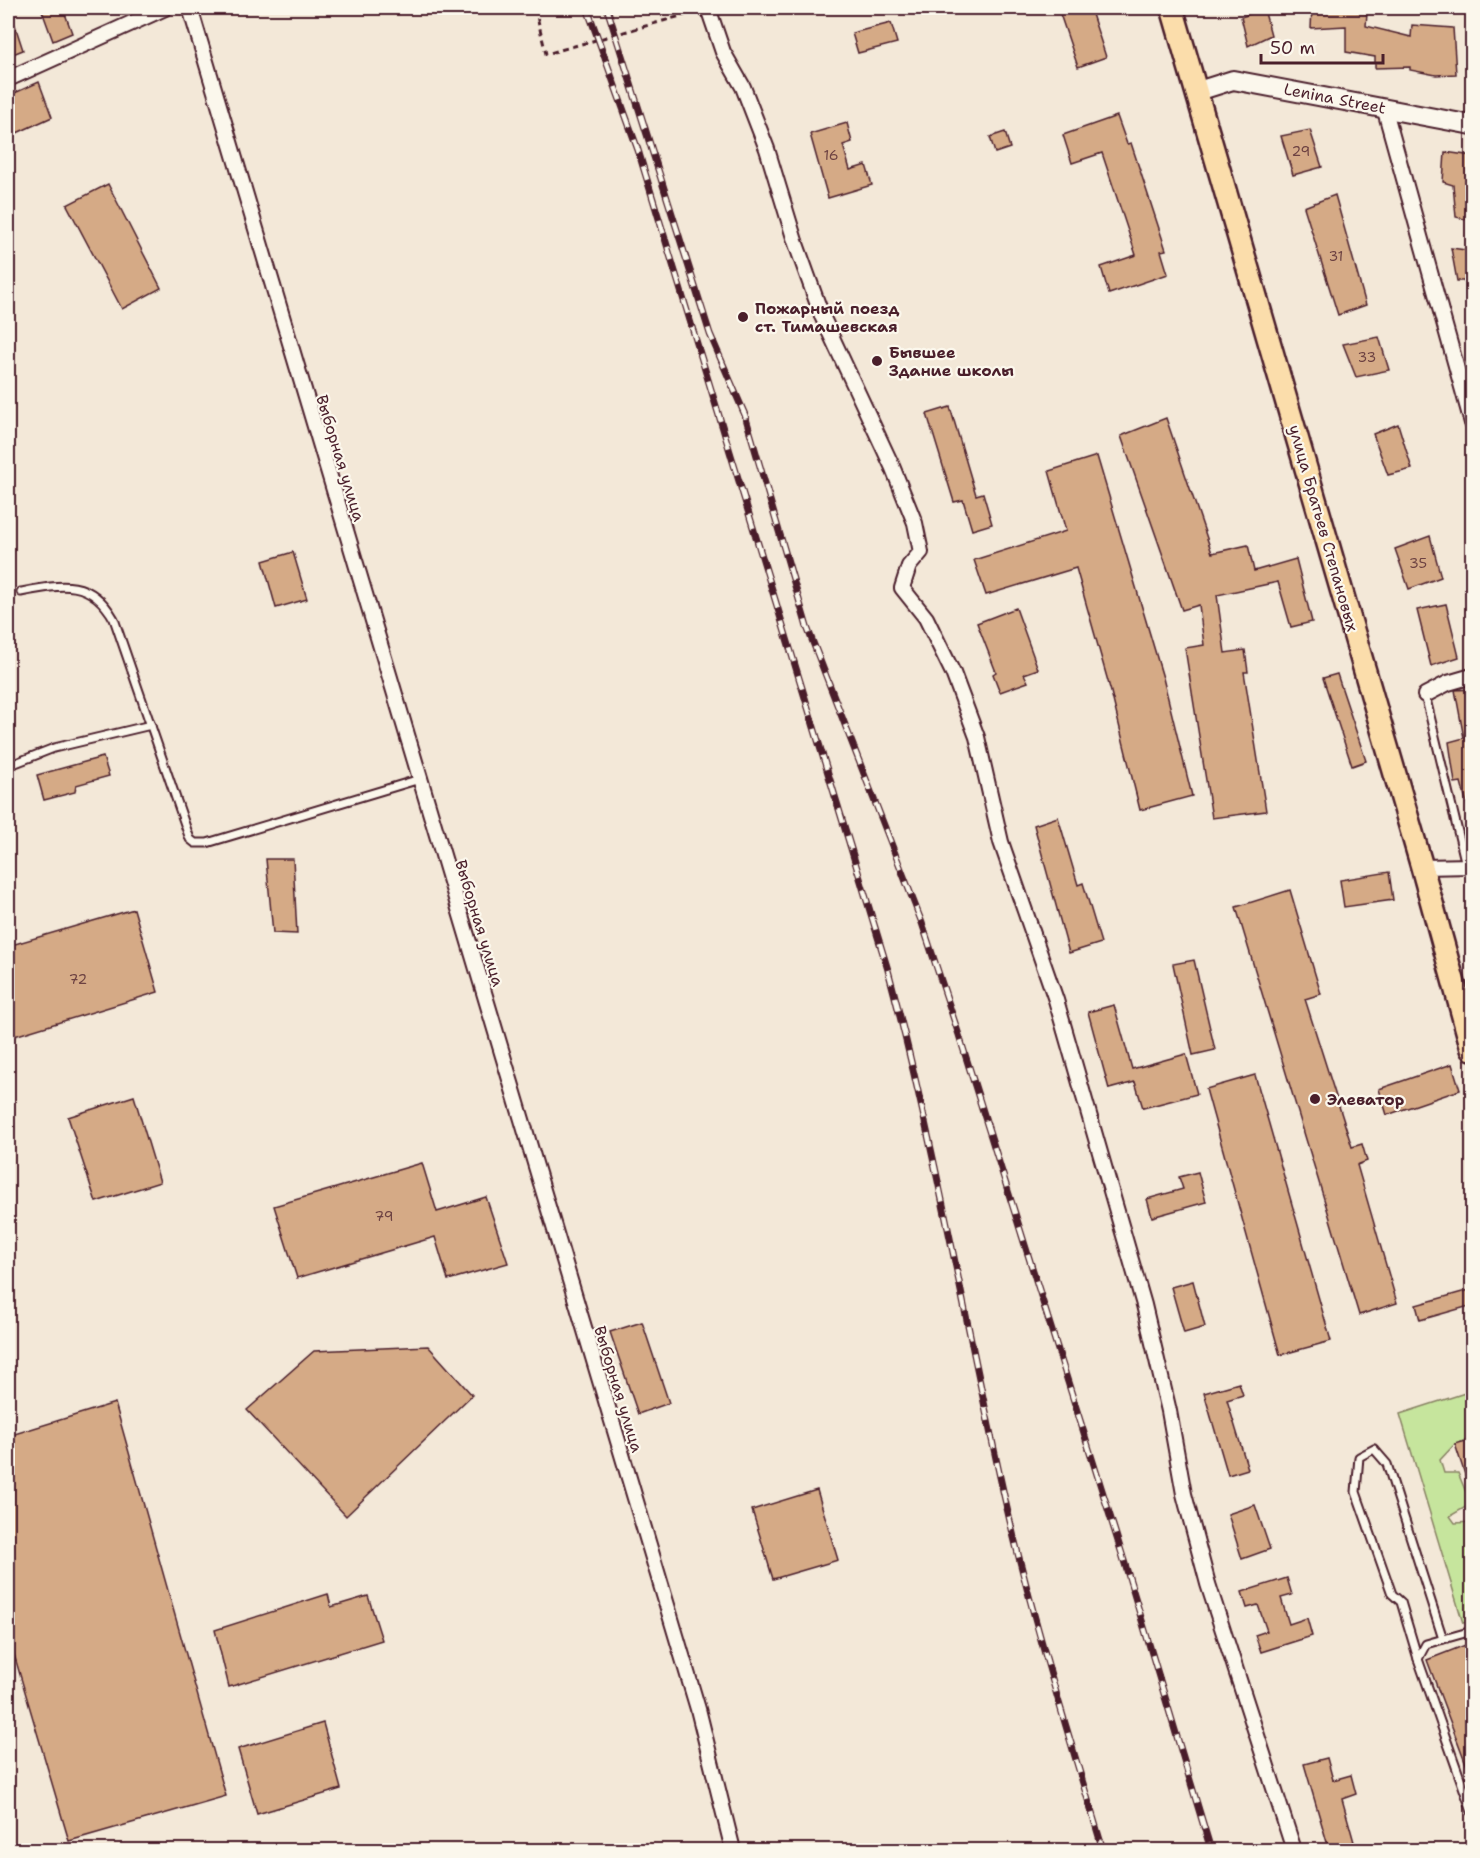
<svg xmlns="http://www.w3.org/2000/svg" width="1480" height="1858" font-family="'Shantell Sans',sans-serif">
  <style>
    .green { fill: #c6e59d; stroke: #888264; stroke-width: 1.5 }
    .building { fill: #d5aa86; stroke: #4a1f2b; stroke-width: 1.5 }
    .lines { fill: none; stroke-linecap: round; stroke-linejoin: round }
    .lane-casing { stroke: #4a1f2b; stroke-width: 11 }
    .street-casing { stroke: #4a1f2b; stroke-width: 18 }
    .secondary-casing { stroke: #4a1f2b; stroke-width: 22 }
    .primary-casing { stroke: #4a1f2b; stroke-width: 26 }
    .path { stroke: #4a1f2b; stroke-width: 3; stroke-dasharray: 6 4.5; stroke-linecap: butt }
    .lane { stroke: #fbf7ec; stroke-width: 7 }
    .street { stroke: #fbf7ec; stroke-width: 14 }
    .secondary { stroke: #fbf7ec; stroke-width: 18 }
    .primary { stroke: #fbddab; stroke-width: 21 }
    .rail-casing { stroke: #4a1f2b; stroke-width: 7 }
    .rail { stroke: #fbf7ec; stroke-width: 4.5; stroke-dasharray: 14; stroke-linecap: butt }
    .poi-dot { fill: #4a1f2b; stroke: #fbf7ec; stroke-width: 2 }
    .labels { text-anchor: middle; stroke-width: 4.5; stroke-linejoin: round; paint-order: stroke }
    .number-label { font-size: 14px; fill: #6d4242 }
    .street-label { font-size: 16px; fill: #4a1f2b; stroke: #fbf7ec }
    .poi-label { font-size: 16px; font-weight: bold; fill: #4a1f2b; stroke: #fbf7ec; text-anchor: start }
  </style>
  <rect width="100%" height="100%" fill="#f3e8d8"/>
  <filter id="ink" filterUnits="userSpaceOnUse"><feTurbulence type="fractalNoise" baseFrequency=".0167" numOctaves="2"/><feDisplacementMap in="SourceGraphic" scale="12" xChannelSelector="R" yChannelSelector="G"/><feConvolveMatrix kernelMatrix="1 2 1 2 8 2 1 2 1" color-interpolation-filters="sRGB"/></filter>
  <g filter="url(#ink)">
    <path class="green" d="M1465,1393L1472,1424V1439L1455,1444L1440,1460L1444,1473H1458L1471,1504L1450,1516L1455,1523L1472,1522V1621L1463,1623L1400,1414Z"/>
    <g class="building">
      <path d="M41,8H63L72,33L53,41Z"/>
      <path d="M1058,8H1090L1106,57L1078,67Z"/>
      <path d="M1312,8H1335L1367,13L1366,26L1411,37L1412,25L1453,28L1456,74L1436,75L1410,70V67L1375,68V57L1346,52V26L1311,28Z"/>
      <path d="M1264,9L1271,35L1248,46L1241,17Z"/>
      <path d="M10,10L23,50L8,56V11Z"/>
      <path d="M891,23L897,43L858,53L852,33Z"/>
      <path d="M39,82L52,117L8,137V96Z"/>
      <path d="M1117,116L1127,144L1131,143L1166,250L1161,251L1168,274L1109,294L1101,267L1136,255L1102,153L1072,163L1063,135Z"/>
      <path d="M847,123L852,142L843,145L850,170L866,165L872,185L828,198L810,134Z"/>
      <path d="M1310,130L1322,167L1293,175L1281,136Z"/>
      <path d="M1005,132L1010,148L995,153L990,137Z"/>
      <path d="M1445,152L1473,156V221L1456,217L1453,185L1443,182Z"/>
      <path d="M108,184L161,288L122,309L67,205Z"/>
      <path d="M1335,195L1366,305L1338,315L1304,207Z"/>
      <path d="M1451,248L1473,251V281H1457Z"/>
      <path d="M1379,337L1389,370L1356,377L1343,344Z"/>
      <path d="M950,407L976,495L983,493L992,524L972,530L963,500L954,502L927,414Z"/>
      <path d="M1166,418L1212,553L1248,545L1254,571L1296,559L1312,622L1291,627L1278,582L1217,595L1225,653L1245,650L1248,672H1244L1266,811L1212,818L1185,648L1204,645L1199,605L1182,610L1121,436Z"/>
      <path d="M1398,424L1412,469L1388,475L1373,434Z"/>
      <path d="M1097,456L1163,678L1192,796L1140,810L1111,692L1076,568L986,595L974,560L1066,531L1049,471Z"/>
      <path d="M1430,536L1441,577L1409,589L1395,549Z"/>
      <path d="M293,552L307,599L276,608L263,561Z"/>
      <path d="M1446,604L1459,657L1431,666L1417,610Z"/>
      <path d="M1016,608L1038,669L1024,674L1028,682L1000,692L993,674L996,672L977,623Z"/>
      <path d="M1337,674L1366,761L1352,766L1323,678Z"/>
      <path d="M1473,689V807L1468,808L1461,782L1455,783L1449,742L1464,738L1455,690Z"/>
      <path d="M103,757L109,776L76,785L75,792L44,800L37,775Z"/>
      <path d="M1058,817L1078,885L1083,883L1101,943L1069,953L1034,825Z"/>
      <path d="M266,859H293L297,934L273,933Z"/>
      <path d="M1389,872L1393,900L1344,907L1340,880Z"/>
      <path d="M1290,890L1321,994L1305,999L1352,1147L1362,1144L1367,1161L1357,1165L1397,1303L1359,1315L1236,907Z"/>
      <path d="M134,909L158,992L8,1038V946Z"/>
      <path d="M1194,960L1215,1050L1193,1055L1173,964Z"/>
      <path d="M1114,1005L1132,1069L1186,1054L1197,1094L1143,1108L1135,1082L1109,1089L1088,1012Z"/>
      <path d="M1452,1064L1460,1090L1387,1115L1379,1089Z"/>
      <path d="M1255,1075L1331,1341L1280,1355L1206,1089Z"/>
      <path d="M134,1096L160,1182L96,1202L68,1117Z"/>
      <path d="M422,1163L437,1212L486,1197L508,1263L448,1280L435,1237L297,1278L274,1206Z"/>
      <path d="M1198,1172L1206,1202L1152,1217L1147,1199L1183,1189L1179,1177Z"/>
      <path d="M1193,1281L1205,1327L1184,1333L1171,1287Z"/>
      <path d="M1473,1289V1305L1420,1320L1416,1305Z"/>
      <path d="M642,1322L669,1403L638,1414L610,1332Z"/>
      <path d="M428,1346L472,1395L346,1516L247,1410L314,1351Z"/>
      <path d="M1239,1383L1243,1395L1227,1400L1248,1469L1228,1475L1204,1393Z"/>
      <path d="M115,1403L226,1796L69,1841L8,1634V1436Z"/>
      <path d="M1473,1439V1490H1470L1455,1444Z"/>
      <path d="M817,1490L838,1560L773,1579L752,1510Z"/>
      <path d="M1255,1505L1270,1549L1242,1559L1228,1514Z"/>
      <path d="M1287,1578L1292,1595L1281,1598L1289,1624L1307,1618L1312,1636L1261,1652L1255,1635L1267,1631L1258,1605L1247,1608L1242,1592Z"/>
      <path d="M328,1594L331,1607L368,1596L382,1640L229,1687L215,1630Z"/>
      <path d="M1473,1642V1776L1471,1777L1427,1660Z"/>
      <path d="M323,1723L341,1789L257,1814L238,1749Z"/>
      <path d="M1327,1758L1333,1780L1351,1775L1356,1794L1342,1799L1354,1842L1329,1849L1304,1764Z"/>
    </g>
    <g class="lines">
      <g class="lane-casing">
        <g id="lane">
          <path d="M21,592C62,584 91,578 114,619L190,839L195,843H207L420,779"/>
          <path d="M1425,695L1466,865"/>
          <path d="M8,766L54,748L151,725"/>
          <path d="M1472,1631L1426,1644L1418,1659L1472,1812"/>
          <path d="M1418,1659L1401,1602L1392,1594L1356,1492L1359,1457L1374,1449L1387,1464L1443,1639"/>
        </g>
      </g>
      <g class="street-casing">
        <g id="street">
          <path d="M190,8L698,1709L733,1850"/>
          <path d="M708,8L723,52L743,87L767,149L795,241L822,316L892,466L915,523L921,552L909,566L902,588L926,618L953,673L977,737L1001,842L1056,1000L1144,1305L1169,1411L1184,1494L1208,1584L1294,1850"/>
          <path d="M8,79L165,8"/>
          <path d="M1384,107L1472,423"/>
          <path d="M1425,695L1448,683L1472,676"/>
          <path d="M1422,867L1472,866"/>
        </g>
      </g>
      <g class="secondary-casing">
        <path id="secondary" d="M1198,91L1233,80L1472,125"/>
      </g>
      <g class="primary-casing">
        <path id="primary" d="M1172,8L1422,867L1472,1049"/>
      </g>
      <path class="path" d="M535,8L546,54L695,12"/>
      <use href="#lane" class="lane"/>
      <use href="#street" class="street"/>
      <use href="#secondary" class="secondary"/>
      <use href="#primary" class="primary"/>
      <g class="rail-casing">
        <g id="rail">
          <path d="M587,8L638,150L888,970C935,1146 966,1326 1006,1504C1033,1621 1069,1736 1103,1850"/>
          <path d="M607,8L710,334L745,415L807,627L922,923L959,1035L1122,1554L1211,1850"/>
        </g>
      </g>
      <use href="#rail" class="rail"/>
    </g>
  </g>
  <g class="poi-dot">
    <circle cx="743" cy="317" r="6"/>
    <circle cx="877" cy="361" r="6"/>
    <circle cx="1315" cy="1099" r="6"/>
  </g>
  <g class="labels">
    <g class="number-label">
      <text x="1301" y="156">29</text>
      <text x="831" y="160">16</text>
      <text x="1336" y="261">31</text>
      <text x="1367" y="362">33</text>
      <text x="1418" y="568">35</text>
      <text x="78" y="984">72</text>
      <text x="384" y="1221">79</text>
    </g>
    <g class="street-label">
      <text transform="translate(1335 98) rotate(11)" y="6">Lenina Street</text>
      <text transform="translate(341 458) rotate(73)" y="6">Выборная улица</text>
      <text transform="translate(1324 528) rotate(74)" y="6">улица Братьев Степановых</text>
      <text transform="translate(480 923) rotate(73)" y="6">Выборная улица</text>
      <text transform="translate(619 1389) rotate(73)" y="6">Выборная улица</text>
    </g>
    <g class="poi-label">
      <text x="755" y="314">Пожарный поезд<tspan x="755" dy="18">ст. Тимашевская</tspan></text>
      <text x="889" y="358">Бывшее<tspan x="889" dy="18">Здание школы</tspan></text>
      <text x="1327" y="1105">Элеватор</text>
    </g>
  </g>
  <rect width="1480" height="1858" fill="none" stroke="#fbf7ec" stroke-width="30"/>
  <rect x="15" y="15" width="1450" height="1828" fill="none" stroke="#4a1f2b" stroke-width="2" filter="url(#ink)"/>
  <path d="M1261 54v9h122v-9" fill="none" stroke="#4a1f2b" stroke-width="3"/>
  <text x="1270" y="54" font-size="18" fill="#4a1f2b" stroke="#fbf7ec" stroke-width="4.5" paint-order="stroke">50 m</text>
</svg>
